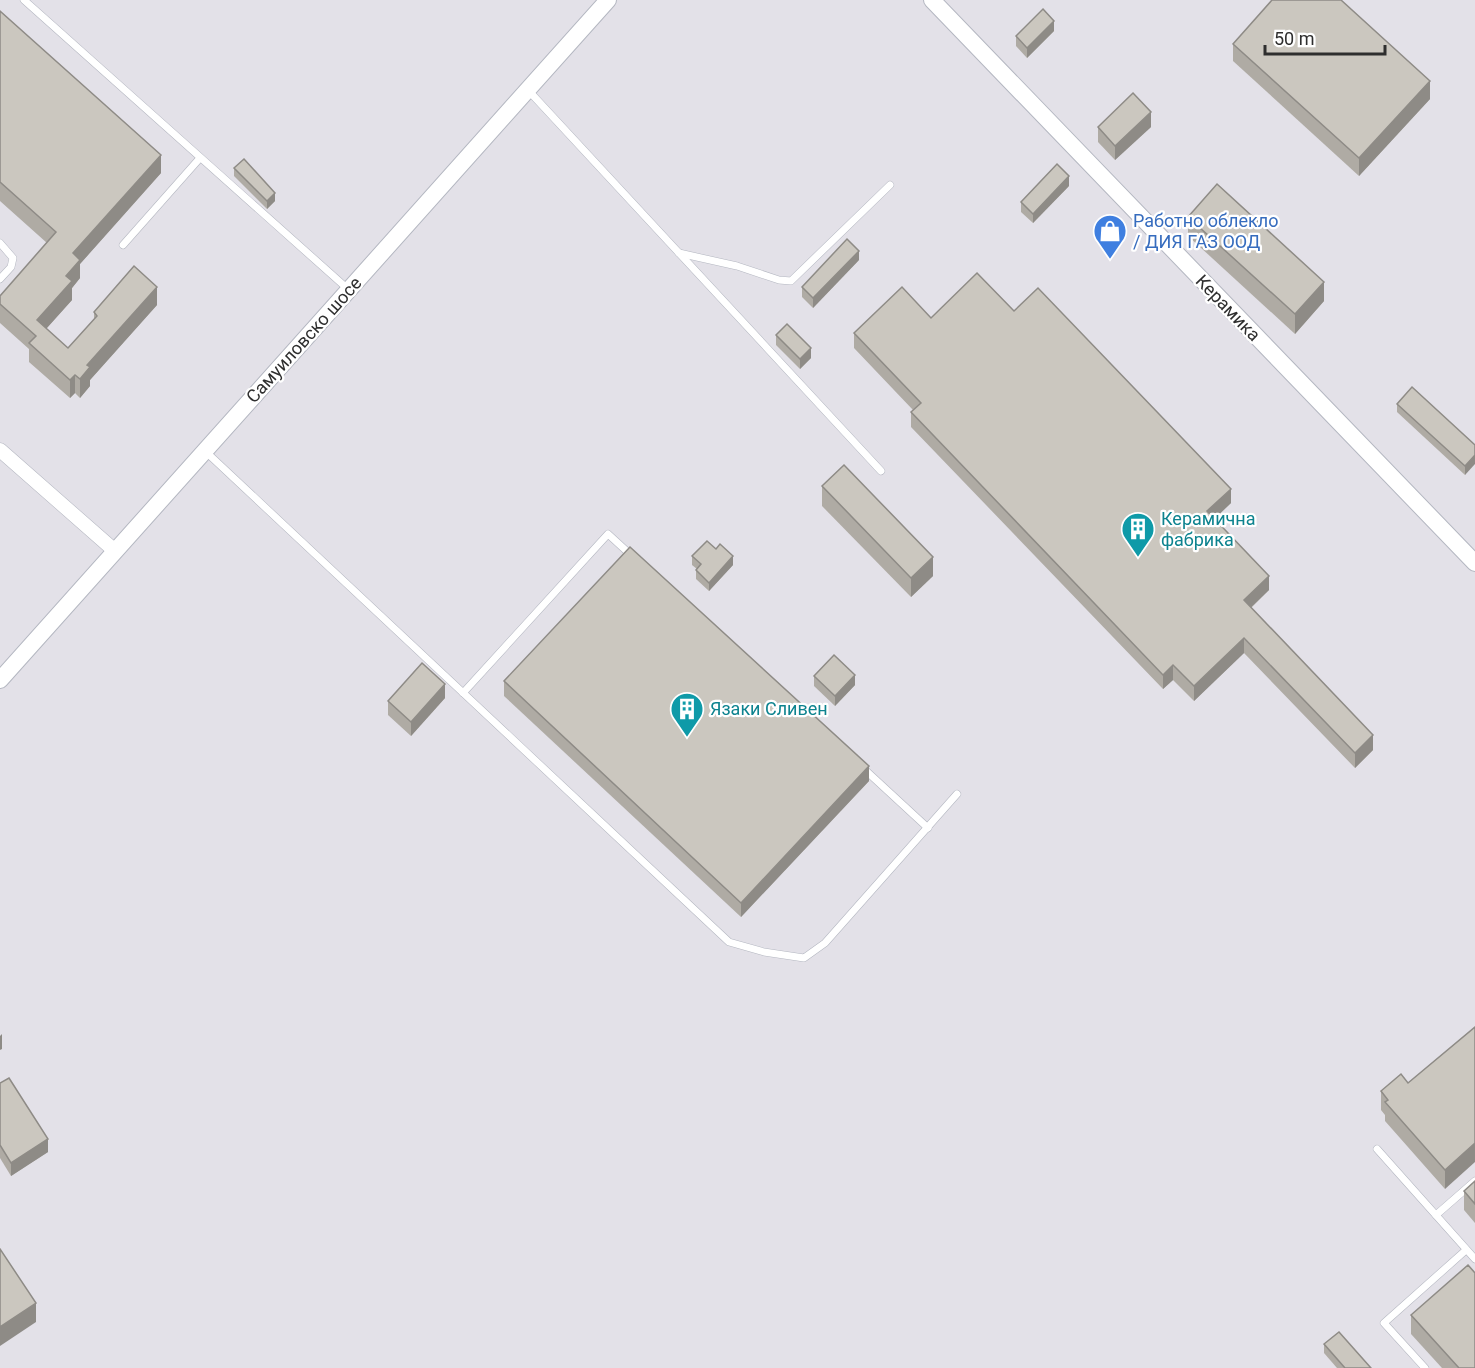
<svg xmlns="http://www.w3.org/2000/svg" width="1475" height="1368" font-family="Roboto,sans-serif">
  <style>
    .industrial { fill: #e3e1e8 }
    .lines { fill: none; stroke-linecap: round; stroke-linejoin: round }
    .service-casing { stroke: #b4b7c1; stroke-width: 8 }
    .minor-casing { stroke: #b4b7c1; stroke-width: 15 }
    .tertiary-casing { stroke: #b4b7c1; stroke-width: 18 }
    .service { stroke: #fff; stroke-width: 7 }
    .minor { stroke: #fff; stroke-width: 14 }
    .tertiary { stroke: #fff; stroke-width: 16 }
    .wall { fill: #afaba4 }
    .shaded-wall { fill: #8e8b86 }
    .building { fill: #cbc7bf; stroke: #8e8b86; stroke-width: 1.5 }
    .labels { text-anchor: middle; stroke-width: 4.5; stroke-linejoin: round; paint-order: stroke }
    .shop-label { font-size: 18px; fill: #366cbe; stroke: #fff; text-anchor: start }
    .street-label { font-size: 18px; fill: #2e2e2e; stroke: #fff }
    .culture-label { font-size: 18px; fill: #0d838f; stroke: #fff; text-anchor: start }
  </style>
  <rect width="100%" height="100%" fill="#efe9e1"/>
  <rect class="industrial" x="0" y="0" width="1475" height="1368"/>
  <g class="lines">
    <g class="service-casing">
      <g id="service">
        <path d="M24,0L349,290"/>
        <path d="M528,90L881,471"/>
        <path d="M0,243L13,258L11,267L0,279"/>
        <path d="M123,245L200,158"/>
        <path d="M679,253L737,266L779,280L791,281L890,185"/>
        <path d="M205,451L729,942L764,952L804,958L825,943L957,794"/>
        <path d="M463,693L608,534L632,556"/>
        <path d="M863,768L928,828"/>
        <path d="M1377,1149L1475,1259"/>
        <path d="M1436,1215L1475,1181"/>
        <path d="M1425,1368L1384,1323L1466,1250"/>
      </g>
    </g>
    <g class="minor-casing">
      <path id="minor" d="M0,450L115,551"/>
    </g>
    <g class="tertiary-casing">
      <g id="tertiary">
        <path d="M932,0L1475,563"/>
        <path d="M0,680L608,0"/>
      </g>
    </g>
    <use href="#service" class="service"/>
    <use href="#minor" class="minor"/>
    <use href="#tertiary" class="tertiary"/>
  </g>
  <g class="wall">
    <path d="M0,11L161,173L80,264V278L72,288V300L46,329L68,348L94,319V312L157,305L90,380V386L80,398L75,393L70,398L29,362V349L0,323V296L47,243L0,201Z"/>
    <path d="M1054,31L1027,58L1016,46V36Z"/>
    <path d="M1233,44L1430,99L1359,176L1233,61Z"/>
    <path d="M1098,127H1151L1115,160L1098,142Z"/>
    <path d="M234,168L275,201L267,209L234,176Z"/>
    <path d="M1069,186L1033,223L1021,212V202Z"/>
    <path d="M1188,217L1324,301L1295,334L1188,236Z"/>
    <path d="M859,260L813,308L802,297V287Z"/>
    <path d="M1014,311L1231,503L1214,519L1269,590L1251,608L1373,750L1355,768L1244,653L1194,701L1173,680L1163,689L911,427V412L913,410L854,348V333L931,318Z"/>
    <path d="M776,335L811,358L800,369L776,345Z"/>
    <path d="M1397,404L1475,445L1465,475L1397,412Z"/>
    <path d="M822,486L933,576L911,597L822,506Z"/>
    <path d="M692,556L733,565L709,591L696,579V570L697,569L692,565Z"/>
    <path d="M814,676L855,685L835,706L814,686Z"/>
    <path d="M504,681L869,781L741,917L504,696Z"/>
    <path d="M445,698L411,736L388,715V701Z"/>
    <path d="M1475,1027L1445,1189L1385,1121V1115L1381,1110V1091L1408,1083Z"/>
    <path d="M0,1083L48,1152L11,1176L0,1158Z"/>
    <path d="M1475,1181V1223L1464,1210V1191Z"/>
    <path d="M1411,1315L1475,1368H1442L1411,1334Z"/>
    <path d="M1324,1344L1371,1368H1337L1324,1353Z"/>
  </g>
  <g class="shaded-wall">
    <path d="M1054,21V31L1027,58V48Z"/>
    <path d="M1430,81V99L1359,176V158Z"/>
    <path d="M1151,112V127L1115,160V146Z"/>
    <path d="M161,155V173L80,264V278L72,288V300L37,339V320L66,276L73,253Z"/>
    <path d="M1069,176V186L1033,223V214Z"/>
    <path d="M275,193V201L267,209V201Z"/>
    <path d="M859,251V260L813,308V298Z"/>
    <path d="M1324,282V301L1295,334V314Z"/>
    <path d="M157,287V305L90,380V386L80,398V379L87,365Z"/>
    <path d="M811,348V358L800,369V359Z"/>
    <path d="M75,375V393L70,398V380Z"/>
    <path d="M1475,455V464L1465,475V466Z"/>
    <path d="M1231,489V503L1207,526V511Z"/>
    <path d="M733,556V565L709,591V583Z"/>
    <path d="M933,557V576L911,597V578Z"/>
    <path d="M1269,576V590L1244,614V600Z"/>
    <path d="M1244,638V653L1194,701V686Z"/>
    <path d="M1173,665V680L1163,689V675Z"/>
    <path d="M855,675V685L835,706V696Z"/>
    <path d="M445,684V698L411,736V722Z"/>
    <path d="M1373,735V750L1355,768V753Z"/>
    <path d="M869,766V781L741,917V903Z"/>
    <path d="M2,1034V1049L0,1050V1036Z"/>
    <path d="M48,1139V1152L11,1176V1163Z"/>
    <path d="M1475,1143V1162L1445,1189V1170Z"/>
    <path d="M36,1303V1322L0,1346V1327Z"/>
  </g>
  <g class="building">
    <path d="M1272,0H1341L1430,81L1359,158L1233,44Z"/>
    <path d="M1043,9L1054,21L1027,48L1016,36Z"/>
    <path d="M0,11L161,155L73,253L80,260L66,276L72,281L37,320L68,348L97,316L94,312L134,266L157,287L87,365L90,367L80,379L75,375L70,380L29,343L36,336L0,304V296L56,232L0,182Z"/>
    <path d="M1133,93L1151,112L1115,146L1098,127Z"/>
    <path d="M244,159L275,193L267,201L234,168Z"/>
    <path d="M1057,164L1069,176L1033,214L1021,202Z"/>
    <path d="M1217,184L1324,282L1295,314L1188,217Z"/>
    <path d="M847,239L859,251L813,298L802,287Z"/>
    <path d="M977,273L1014,311L1038,288L1231,489L1207,511L1269,576L1244,600L1373,735L1355,753L1244,638L1194,686L1173,665L1163,675L911,412L921,403L854,333L902,287L931,318Z"/>
    <path d="M787,324L811,348L800,359L776,335Z"/>
    <path d="M1412,387L1475,445V455L1465,466L1397,404Z"/>
    <path d="M844,465L933,557L911,578L822,486Z"/>
    <path d="M707,541L716,549L720,544L733,556L709,583L696,570L701,564L692,556Z"/>
    <path d="M630,547L869,766L741,903L504,681Z"/>
    <path d="M834,655L855,675L835,696L814,676Z"/>
    <path d="M422,663L445,684L411,722L388,701Z"/>
    <path d="M1475,1027V1143L1445,1170L1385,1102L1388,1100L1381,1091L1401,1074L1408,1083Z"/>
    <path d="M9,1078L48,1139L11,1163L0,1145V1083Z"/>
    <path d="M1475,1181V1204L1464,1191Z"/>
    <path d="M0,1249L36,1303L0,1327Z"/>
    <path d="M1468,1265L1475,1273V1368H1459L1411,1315Z"/>
    <path d="M1339,1332L1371,1368H1345L1324,1344Z"/>
  </g>
  <defs>
    <g id="shop-pin" transform="scale(1.725)"><path d="M0 17L-7.5 6A9.5 9.5 0 1 1 7.5 6Z" fill="#3f7fe0" stroke="#fff"/><path d="M-5-2.5h2.3a2.7 3.5 0 0 1 5.4 0H5L5.5 6h-11ZM-1.5-2.5h3a1.5 2.3 0 0 0-3 0Z" fill="#fff"/></g>
    <g id="building-pin" transform="scale(1.725)"><path d="M0 17L-7.5 6A9.5 9.5 0 1 1 7.5 6Z" fill="#0f9aa8" stroke="#fff"/><path d="M-4-6H4V6H1V3H-1V6H-4ZM-2.5-4.3h1.7v1.8h-1.7ZM.8-4.3h1.7v1.8H.8ZM-2.5-1h1.7V.8h-1.7ZM.8-1h1.7V.8H.8Z" fill="#fff"/></g>
  </defs>
  <g fill-rule="evenodd">
    <use href="#shop-pin" x="1110" y="231"/>
    <use href="#building-pin" x="1138" y="529"/>
    <use href="#building-pin" x="687" y="709"/>
  </g>
  <g class="labels">
    <g class="shop-label">
      <text x="1133" y="227">Работно облекло<tspan x="1133" dy="21">/ ДИЯ ГАЗ ООД</tspan></text>
    </g>
    <g class="street-label">
      <text transform="translate(1228 308) rotate(46)" y="6">Керамика</text>
      <text transform="translate(304 340) rotate(-48)" y="6">Самуиловско шосе</text>
    </g>
    <g class="culture-label">
      <text x="1161" y="525">Керамична<tspan x="1161" dy="21">фабрика</tspan></text>
      <text x="710" y="715">Язаки Сливен</text>
    </g>
  </g>
  <path d="M1265 45v9h120v-9" fill="none" stroke="#2e2e2e" stroke-width="3"/>
  <text x="1274" y="45" font-size="18" fill="#2e2e2e" stroke="#ffffff" stroke-width="4.5" paint-order="stroke">50 m</text>
</svg>
